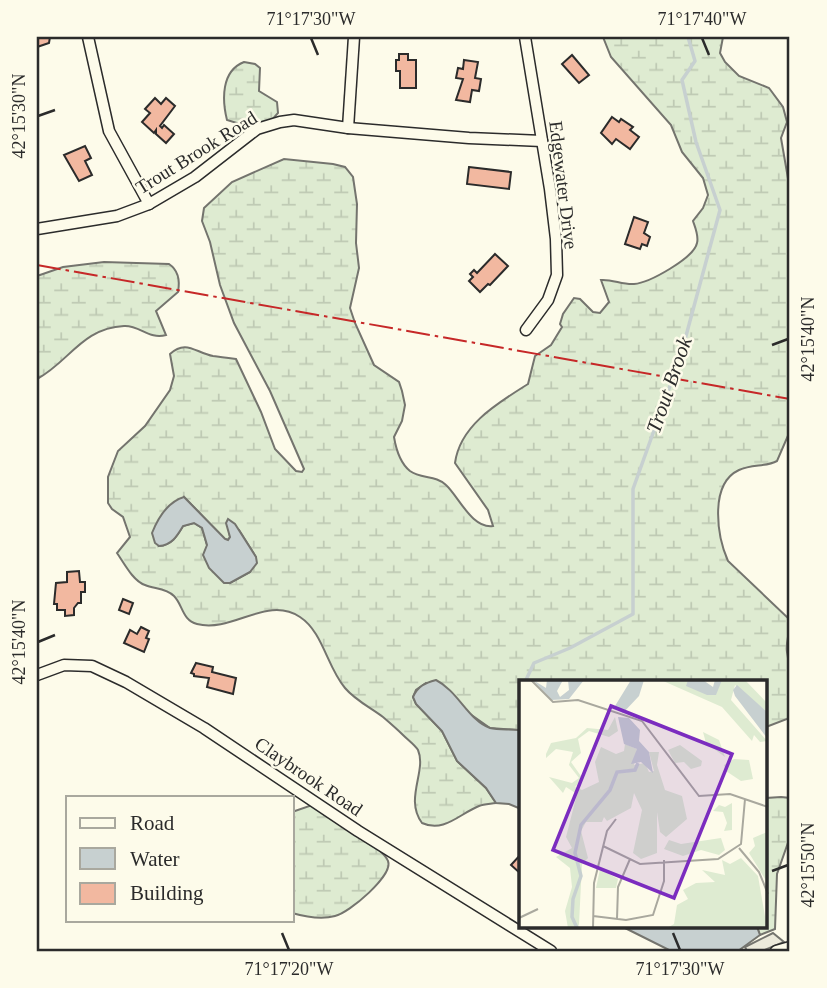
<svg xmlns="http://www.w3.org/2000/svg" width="827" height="988" font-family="'Times New Roman',serif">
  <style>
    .wetland { fill: url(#wetland-marsh); stroke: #74746e; stroke-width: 2; fill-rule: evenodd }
    .parking { fill: #eceadb; stroke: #74746e; stroke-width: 2 }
    .water { fill: #c7d0d0; stroke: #74746e; stroke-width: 2 }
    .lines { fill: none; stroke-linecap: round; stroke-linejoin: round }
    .stream { stroke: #c7d0d0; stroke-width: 3.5 }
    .building { fill: #f2b8a0; stroke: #2b2b2b; stroke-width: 2 }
    .minor-casing { stroke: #2b2b2b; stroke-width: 13 }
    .minor { stroke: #fdfbea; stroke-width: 10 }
    .power { stroke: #c62828; stroke-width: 2; stroke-dasharray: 24 5 3.5 5; stroke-linecap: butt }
    .ticks { fill: none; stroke: #2b2b2b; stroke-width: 2.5 }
    .labels { text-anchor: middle; stroke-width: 5; stroke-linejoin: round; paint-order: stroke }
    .street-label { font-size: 19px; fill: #2b2b2b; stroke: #fdfbea }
    .water-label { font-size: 21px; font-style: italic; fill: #2b2b2b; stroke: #fdfbea }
    .inset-river { fill: none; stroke: #c7d0d0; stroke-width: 3.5 }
    .inset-road { fill: none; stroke: #a9a89e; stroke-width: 2 }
    .view { fill: #7b2cbf; fill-opacity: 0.15; stroke: #7b2cbf; stroke-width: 3.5 }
    .inset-edge { fill: none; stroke: #2b2b2b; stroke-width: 3.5 }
    .neatline { fill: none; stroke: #2b2b2b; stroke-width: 2.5 }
    .ticks-label { font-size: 18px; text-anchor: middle; fill: #2b2b2b }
  </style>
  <defs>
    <pattern id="wetland-marsh" width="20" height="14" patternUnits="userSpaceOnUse" patternTransform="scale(1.75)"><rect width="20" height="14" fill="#deebd1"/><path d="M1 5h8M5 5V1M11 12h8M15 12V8" fill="none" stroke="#bfcab4"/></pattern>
  </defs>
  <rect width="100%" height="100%" fill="#fdfbea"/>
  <g class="wetland">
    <path d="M603,37H723L720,53L725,62L739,76L769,88L783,107L787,122L781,138L790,190V431L777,461C766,467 752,464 739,470C709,484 717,536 728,561L788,618C792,630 785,641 787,652C791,672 790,693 790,715L787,719L766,727V682H521V728L518,730L490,728L426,683L416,690L413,697L416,704L442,731L457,761L486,788L496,803C490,804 484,804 479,806C459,814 444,833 422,823C404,799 427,771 418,750C415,745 408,740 403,735C397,729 390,723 383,717C371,708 355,700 345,688C327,667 323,632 300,617C267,595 233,633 197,624C182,620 183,605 174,596C166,588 154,589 145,585C133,581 124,563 117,553L130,537L123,517L112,509L108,503V477L118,451L145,426L170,390L174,376L170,354C186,339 196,353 213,356C220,357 228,358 236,359L261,412L275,449L296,471L302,472L304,469L270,391L234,323L220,285L210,242L202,221L204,208L232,182L284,159L333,164L345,167L353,177L357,204L356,243L359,268L350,308L355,323L374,365L399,382L402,391L405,405L402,421L394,437C396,449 400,463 410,471C421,479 436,475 446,485C459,497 472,529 493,526L488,510L455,463C460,425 498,403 528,384L535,356L551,345L562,327L560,324L563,314L574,298L580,299L593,312L600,313L609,302L601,280C612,279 623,285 634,284C649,283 694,258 697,243C699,236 695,227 693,221L703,208L708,195L703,178L682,152L671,125L611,57ZM184,497L225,539L228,540L230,537L229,531L239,530L256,557L250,572L230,583L207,545L202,528L194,523L183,526C177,536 172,545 159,546Z"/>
    <path d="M244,62L255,64L260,68L259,91L277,102L278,113L271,121L240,124L227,120C222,100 221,71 244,62Z"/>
    <path d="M104,262L169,264C178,270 180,281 178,292L156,311L166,335C149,340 140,325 124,326C82,328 69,362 37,379V276L63,267Z"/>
    <path d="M781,797L790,798V837L777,874L775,929L760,935L757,927H766V798Z"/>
    <path d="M315,804C330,814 382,846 388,861C394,875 349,913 335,916C321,920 306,917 292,913V812Z"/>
  </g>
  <path class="parking" d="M773,933L784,942L762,951H747L745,947Z"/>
  <g class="water">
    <path d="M184,497L225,539L228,540L230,537L226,523L228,519L235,524L256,557L257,563L250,572L230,583H224L209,568L203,555L207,545L202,528L194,523L183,526C177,536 172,545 159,546L155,543L152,533C158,518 167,502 184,497Z"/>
    <path d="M436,680C458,691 469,721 490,728C498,730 509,729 518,730L521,728V809L509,804L496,803L486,788L457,761L442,731L416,704L413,697C418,686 425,683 436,680Z"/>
    <path d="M623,927H757L760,935L738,951H671Z"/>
  </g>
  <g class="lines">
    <path class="stream" d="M525,682L534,663L570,648L633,614V489L680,358L720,210L696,142L682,80L695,61L688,37"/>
  </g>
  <g class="building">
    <path d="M37,37H50L49,43L37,47Z"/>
    <path d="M399,54H408V60H416V88H400V71H396V60H399Z"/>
    <path d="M572,55L589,75L579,83L562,64Z"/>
    <path d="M464,60L478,62L475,78L481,79L479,91L472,90L470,102L456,100L463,79L456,78L458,68L463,69Z"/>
    <path d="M155,98L161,104L166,98L175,106L160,126L162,128L164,125L174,134L166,143L156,134V130L154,133L142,122L150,113L145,109Z"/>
    <path d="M612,117L619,122L621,119L633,127L630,130L639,137L630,149L616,139L612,144L601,133Z"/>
    <path d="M85,146L91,158L85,161L92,175L79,181L64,155Z"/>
    <path d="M469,167L511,172L509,189L467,184Z"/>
    <path d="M634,217L648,222L644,233L650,237L647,246L642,244L640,249L625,244Z"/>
    <path d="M495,254L508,266L490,285L488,284L480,292L469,281L473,277L470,274L474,270L477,273Z"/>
    <path d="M79,571L80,582H85V592H81V603H78L74,608V615L65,616V610H57V604H54L56,583L67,582V572Z"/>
    <path d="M123,599L133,603L129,614L119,610Z"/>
    <path d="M141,627L149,631L146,638L149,639L144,652L124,643L130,630L137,634Z"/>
    <path d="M196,663L213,667L212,672L236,678L233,694L207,687L209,678L194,676V674L191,673Z"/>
    <path d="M521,854V874L511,865Z"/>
  </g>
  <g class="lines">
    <g class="minor-casing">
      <g id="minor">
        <path d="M88,37L109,131L149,204"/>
        <path d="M525,37L550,189L556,239L557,275L548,300L526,330"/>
        <path d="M348,128L354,37"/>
        <path d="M37,229L117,216L149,204L195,177L257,129L280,122L294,120L348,128L469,138L542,141"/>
        <path d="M37,675L64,665L92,666L126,682L204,728L358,831L551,951"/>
        <path d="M776,951L790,947"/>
      </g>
    </g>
    <use href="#minor" class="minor"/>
    <path class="power" d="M37,265L790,399"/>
  </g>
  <path class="ticks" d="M311,38L318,55M702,38L709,55M38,116L55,110M772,345L788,339M38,642L55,635M772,871L788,865M282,933L289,950M673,933L680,950"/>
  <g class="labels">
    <g class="street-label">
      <text transform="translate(196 152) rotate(-32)" y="7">Trout Brook Road</text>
      <text transform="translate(564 185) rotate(83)" y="7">Edgewater Drive</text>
      <text transform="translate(309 776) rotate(34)" y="7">Claybrook Road</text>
    </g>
    <g class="water-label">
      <text transform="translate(669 385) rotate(-71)" y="7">Trout Brook</text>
    </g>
  </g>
  <g transform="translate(519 680)">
    <rect width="248" height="248" fill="#fdfbea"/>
    <path d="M142,0H169L191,15L203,0H226L248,23V32L216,5L212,20L248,61L241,62L235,55L233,61L203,27ZM96,37L99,51L90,57L70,51L59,59L62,73L52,82L64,99L56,107L63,110L80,102L76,82L82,67L97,74L105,71L106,64L118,69L115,85L126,83L130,92L135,91L130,72H140L138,85L146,110L163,116L168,139L147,157L141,152L138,132V173L122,179L114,173L123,130L115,113L112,128L88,141L85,137L83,142H67L62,151L69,178L63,184L60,244L59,248H49L46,231L53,207L51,188L37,177L53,168L47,157L58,114L47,107L44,113L30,97L53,103L60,98L50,85L54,72L37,69L27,78V74L32,63L57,58L68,48L89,50ZM184,52L200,60L206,77L187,63ZM161,65L183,81L182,86L172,89L165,82L156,83L149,70ZM215,79L230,80L234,99L222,101L207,91L205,85ZM213,123V150L205,151L208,143L204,132L194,131L200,125L206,127ZM248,152V202L230,173L236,166L234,158ZM202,158L206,170L200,175L182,170L164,176L145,169L150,160L162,164ZM222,178L239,196L248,248H148L155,244L158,225L169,219L164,210L177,203L196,202L183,190L206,195L203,180L211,184Z" fill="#deebd1"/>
    <path d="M81,189L99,199L97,208H77Z" fill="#deebd1"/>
    <path d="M14,0L27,8L28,0H44L38,11L41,17L50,10L49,0H65L50,19L32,20ZM112,0H125L120,16L104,33L96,26ZM169,0H184L194,7L196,0H203L197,15H188L167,6ZM218,5L248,32V58L216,16L214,10ZM99,37L110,38L121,50L120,61L130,72L134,93L122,82L112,84L118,69L105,64Z" fill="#c7d0d0"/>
    <path class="inset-river" d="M58,248L53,237L54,219L62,196L56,173L62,145L91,110L98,92L116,90L119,83"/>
    <path class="inset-road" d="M12,0L34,22L59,20L123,41L180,116L211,114L249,127M84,166L121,184L199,179L222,164L226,119M220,168L240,192L249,214M74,236L107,240L134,235L145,201V180M0,238L19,229M98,239L99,207L111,179M74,248L75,203L88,151L97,139"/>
    <path class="view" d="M92,26L213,74L155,218L34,170Z"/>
    <rect width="248" height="248" class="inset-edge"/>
  </g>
  <rect width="827" height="988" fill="none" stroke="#fdfbea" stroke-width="77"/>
  <rect x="66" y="796" width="228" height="126" fill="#fdfbea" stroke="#a9a89e" stroke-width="2"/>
  <rect x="80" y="818" width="35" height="10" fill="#fdfbea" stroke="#a9a89e" stroke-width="2"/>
  <text x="130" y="830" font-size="21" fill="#2b2b2b">Road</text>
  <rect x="80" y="848" width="35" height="21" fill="#c7d0d0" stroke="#a9a89e" stroke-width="2"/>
  <text x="130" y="866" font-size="21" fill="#2b2b2b">Water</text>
  <rect x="80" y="883" width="35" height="21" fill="#f2b8a0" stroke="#a9a89e" stroke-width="2"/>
  <text x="130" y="900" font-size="21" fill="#2b2b2b">Building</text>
  <rect x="38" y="38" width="750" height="912" class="neatline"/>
  <g class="ticks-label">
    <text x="311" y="25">71°17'30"W</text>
    <text x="702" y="25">71°17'40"W</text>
    <text transform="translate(19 116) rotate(-90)" y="6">42°15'30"N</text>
    <text transform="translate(808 339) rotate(-90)" y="6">42°15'40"N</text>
    <text transform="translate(19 642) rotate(-90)" y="6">42°15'40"N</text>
    <text transform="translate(808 865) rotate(-90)" y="6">42°15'50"N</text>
    <text x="289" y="975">71°17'20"W</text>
    <text x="680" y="975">71°17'30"W</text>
  </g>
</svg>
